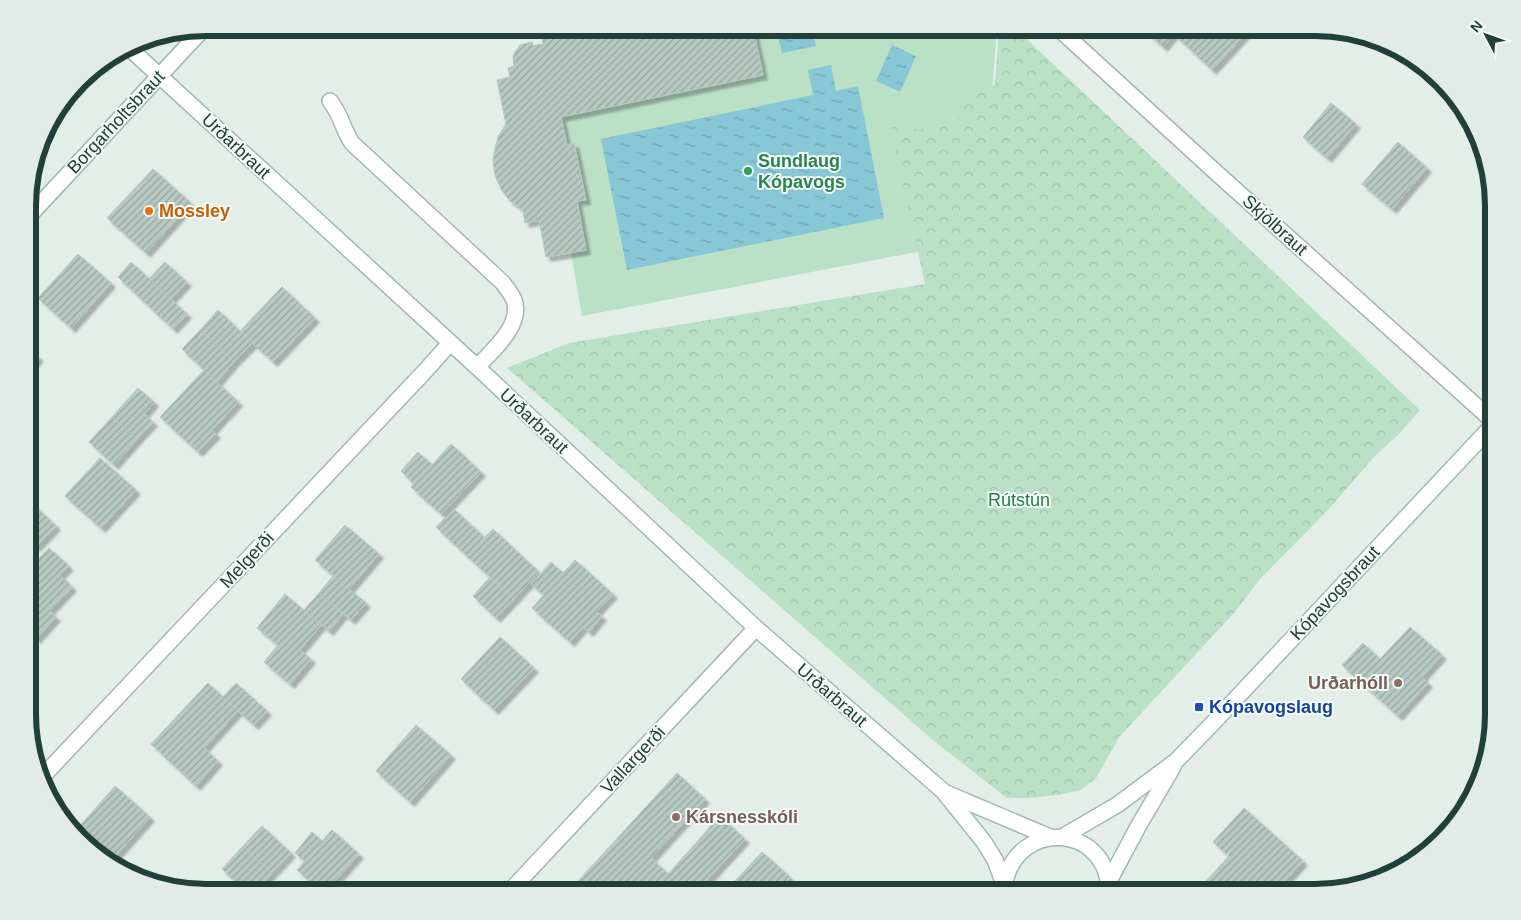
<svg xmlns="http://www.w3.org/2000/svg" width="1521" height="920" font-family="Arial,sans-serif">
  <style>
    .green { fill: #bae0c6 }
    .park { fill: url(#park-crowns) }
    .water { fill: url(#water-ripples) }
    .building { fill: url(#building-hatch); stroke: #b5c8c1; filter: url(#shadow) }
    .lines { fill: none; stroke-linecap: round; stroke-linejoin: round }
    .lane-casing { stroke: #a5b6b1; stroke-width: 18 }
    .street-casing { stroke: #a5b6b1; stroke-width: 18 }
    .secondary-casing { stroke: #a0bab2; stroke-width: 18 }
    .lane { stroke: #fff; stroke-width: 15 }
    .street { stroke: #fff; stroke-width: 15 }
    .secondary { stroke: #fff; stroke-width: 15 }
    .leisure-dot { fill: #2e9e5b; stroke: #f4faf7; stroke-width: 2 }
    .food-dot { fill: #e8710a; stroke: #f4faf7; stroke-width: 2 }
    .education-dot { fill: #8d6e63; stroke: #f4faf7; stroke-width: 2 }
    .transit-dot { fill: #1a4fb4; stroke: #f4faf7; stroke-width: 2 }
    .labels { text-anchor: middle; stroke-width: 4; stroke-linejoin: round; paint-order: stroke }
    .street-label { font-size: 18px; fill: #214039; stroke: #f4faf7 }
    .leisure-label { font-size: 18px; font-weight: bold; fill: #27864d; stroke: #f4faf7; text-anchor: start }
    .food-label { font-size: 18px; font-weight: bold; fill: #c56008; stroke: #f4faf7; text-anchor: start }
    .park-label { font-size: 18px; fill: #287a4c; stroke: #f4faf7 }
    .education-label { font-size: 18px; font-weight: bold; fill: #785e54; stroke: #f4faf7; text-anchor: end }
    .transit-label { font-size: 18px; font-weight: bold; fill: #164399; stroke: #f4faf7; text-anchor: start }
    .rim { fill: none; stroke: #214039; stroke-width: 6 }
  </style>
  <defs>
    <pattern id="park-crowns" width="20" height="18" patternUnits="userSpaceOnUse" patternTransform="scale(1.25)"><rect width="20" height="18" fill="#bae0c6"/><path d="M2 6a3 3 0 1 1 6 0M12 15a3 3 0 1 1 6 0" fill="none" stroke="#a0c1ab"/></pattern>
    <pattern id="water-ripples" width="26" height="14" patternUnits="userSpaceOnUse" patternTransform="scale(1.25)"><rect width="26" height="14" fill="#88c7d6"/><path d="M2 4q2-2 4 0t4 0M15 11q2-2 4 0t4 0" fill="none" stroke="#6fa3af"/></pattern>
    <pattern id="building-hatch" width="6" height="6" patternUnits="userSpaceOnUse" patternTransform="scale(1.25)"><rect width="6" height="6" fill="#b8c9c2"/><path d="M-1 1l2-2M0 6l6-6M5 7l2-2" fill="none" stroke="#95a59f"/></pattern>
    <filter id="shadow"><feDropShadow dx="4.5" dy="4.5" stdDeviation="1" flood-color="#0004"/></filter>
  </defs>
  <rect width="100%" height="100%" fill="#e3eee9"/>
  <path class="green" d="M540,28H997L989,128L922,251L582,316L571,253L546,257L539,220L525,223L523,210C491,190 483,155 506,124L497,80L510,77L508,68L514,66C512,50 517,45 532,42L533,46L543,44Z"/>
  <path class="park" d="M999,28H1015L1420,410L1399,434L1375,456L1328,510L1260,579L1234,613L1120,736L1096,778L1081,790L1058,795L1030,798H1007L934,741L507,368L569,343L925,284L890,124C917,133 936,130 961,118L960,88L995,85Z"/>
  <g class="water">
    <path d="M776,28H811L816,46L782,53Z"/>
    <path d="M892,45L916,56L900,92L876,81Z"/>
    <path d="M831,65L836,91L858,86L884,218L627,270L601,139L813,95L808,70Z"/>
  </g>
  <g class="building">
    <path d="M540,28H753L763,75L561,117L567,145L574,143L586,200L577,201L586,250L546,257L539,220L525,223L523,210L510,201L501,189L495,175L493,160L498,137L506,124L497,80L510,77L508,68L514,66L513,56L515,52L520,45L532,42L533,46L543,44Z"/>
    <path d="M1142,28H1242L1247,32L1212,70L1174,34L1163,47Z"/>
    <path d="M1331,103L1356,124L1327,158L1303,137Z"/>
    <path d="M1398,142L1427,168L1392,209L1362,184Z"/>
    <path d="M153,169L191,203L146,253L107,218Z"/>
    <path d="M78,254L111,283L71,328L38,298Z"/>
    <path d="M131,262L187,314L173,329L118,277Z"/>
    <path d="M165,262L187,282L171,299L149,279Z"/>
    <path d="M282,287L315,318L273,362L240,331Z"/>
    <path d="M218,310L253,343L234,362L200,330Z"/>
    <path d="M200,330L234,362L217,382L182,349Z"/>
    <path d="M29,349L39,357L29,369Z"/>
    <path d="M204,370L238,402L212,430L216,434L198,452L160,417Z"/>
    <path d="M138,388L154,402L144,414L153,422L137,439L112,417Z"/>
    <path d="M112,417L137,439L114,465L89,442Z"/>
    <path d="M451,444L481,472L441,514L411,487L414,484L401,471L418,452L432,465Z"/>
    <path d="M100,458L136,490L101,528L65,496Z"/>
    <path d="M30,501L56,526L36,547L29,541Z"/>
    <path d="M454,509L484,537L467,556L436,527Z"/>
    <path d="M345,525L379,554L349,589L315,560Z"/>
    <path d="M493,529L539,572L514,599L467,556Z"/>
    <path d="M49,548L69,566L60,575L72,587L49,611L56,617L36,639L29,632V568Z"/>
    <path d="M575,560L613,594L596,612L602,616L589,632L583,627L570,642L532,608L544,595L531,584L551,562L563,573Z"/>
    <path d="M333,576L366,603L351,620L319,593Z"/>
    <path d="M490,577L514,599L496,618L473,596Z"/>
    <path d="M319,593L343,614L329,631L304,610Z"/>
    <path d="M285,594L321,625L300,650L311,659L290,684L264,662L278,645L257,628Z"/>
    <path d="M1410,627L1442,655L1422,677L1428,683L1398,716L1342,665L1363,643L1380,659Z"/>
    <path d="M500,637L534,668L494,710L461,679Z"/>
    <path d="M208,683L238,711L204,748L218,761L196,786L151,744Z"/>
    <path d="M236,683L267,711L254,725L223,697Z"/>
    <path d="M416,725L451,755L410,802L376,771Z"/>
    <path d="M677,773L705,799L651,858L668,874L720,816L745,839L696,892H643L632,882L623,892H568Z"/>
    <path d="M115,786L150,817L110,862L91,844L94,841L78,828Z"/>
    <path d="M1244,808L1303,861L1275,892H1196L1229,856L1213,842Z"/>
    <path d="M262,826L291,853L272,873L243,846Z"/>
    <path d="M332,830L359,854L325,892H323L297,870L305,861L295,853L312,832L322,841Z"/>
    <path d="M243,846L272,873L254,892H247L222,869Z"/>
    <path d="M762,852L790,877L776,892H725Z"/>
  </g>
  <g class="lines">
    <g class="lane-casing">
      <path id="lane" d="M330,101C342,116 342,128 352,143L503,283C506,288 512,294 514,300C523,325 492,351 477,367"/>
    </g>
    <g class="street-casing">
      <g id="street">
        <path d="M1058,28L1220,176L1493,421"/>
        <path d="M43,776L427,369L450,343"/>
        <path d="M509,892L756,628"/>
      </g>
    </g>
    <g class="secondary-casing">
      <g id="secondary">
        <path d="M128,47L477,367L756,628L943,791L984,842L995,860L1004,884"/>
        <path d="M29,216L204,28"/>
        <path d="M946,793L1050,837"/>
        <path d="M1062,837L1117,805L1176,761L1212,724L1493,425"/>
        <path d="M1109,881L1139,825L1173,767"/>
        <path d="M1004,886C1016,817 1109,824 1109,892"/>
      </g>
    </g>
    <use href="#lane" class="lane"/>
    <use href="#street" class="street"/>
    <use href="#secondary" class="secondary"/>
  </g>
  <circle class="leisure-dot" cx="748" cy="171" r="5"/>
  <circle class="food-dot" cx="149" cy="211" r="5"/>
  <g class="education-dot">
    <circle cx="1398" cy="683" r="5"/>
    <circle cx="676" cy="817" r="5"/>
  </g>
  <rect class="transit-dot" x="1194" y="702" width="10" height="10" rx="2.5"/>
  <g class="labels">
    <g class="street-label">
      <text transform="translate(116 122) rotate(-47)" y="6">Borgarholtsbraut</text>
      <text transform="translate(236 146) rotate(43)" y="6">Urðarbraut</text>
      <text transform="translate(1275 225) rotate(42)" y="6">Skjólbraut</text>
      <text transform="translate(534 421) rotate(43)" y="6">Urðarbraut</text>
      <text transform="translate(247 560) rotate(-47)" y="6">Melgerði</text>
      <text transform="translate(1335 593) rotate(-47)" y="6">Kópavogsbraut</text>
      <text transform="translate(832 695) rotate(41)" y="6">Urðarbraut</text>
      <text transform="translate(633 760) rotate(-47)" y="6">Vallargerði</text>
    </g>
    <g class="leisure-label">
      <text x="758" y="167">Sundlaug<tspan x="758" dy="21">Kópavogs</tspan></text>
    </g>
    <g class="food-label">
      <text x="159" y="217">Mossley</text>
    </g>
    <g class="park-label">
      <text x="1019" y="506">Rútstún</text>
    </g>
    <g class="education-label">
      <text x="1388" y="689">Urðarhóll</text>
      <text x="686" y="823" text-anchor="start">Kársnesskóli</text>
    </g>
    <g class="transit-label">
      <text x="1209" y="713">Kópavogslaug</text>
    </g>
  </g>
  <path d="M0 0H1521V920H0ZM206 36H1315A170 170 0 0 1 1485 206V714A170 170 0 0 1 1315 884H206A170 170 0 0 1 36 714V206A170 170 0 0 1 206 36Z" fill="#e3ebe8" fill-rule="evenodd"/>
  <path class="rim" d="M206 36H1315A170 170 0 0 1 1485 206V714A170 170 0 0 1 1315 884H206A170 170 0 0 1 36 714V206A170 170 0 0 1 206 36Z"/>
  <g transform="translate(1486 35) rotate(311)" stroke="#f4faf7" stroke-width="4" paint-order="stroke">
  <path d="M0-4L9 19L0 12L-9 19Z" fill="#214039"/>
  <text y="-8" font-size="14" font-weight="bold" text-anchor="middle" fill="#214039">N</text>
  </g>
</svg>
